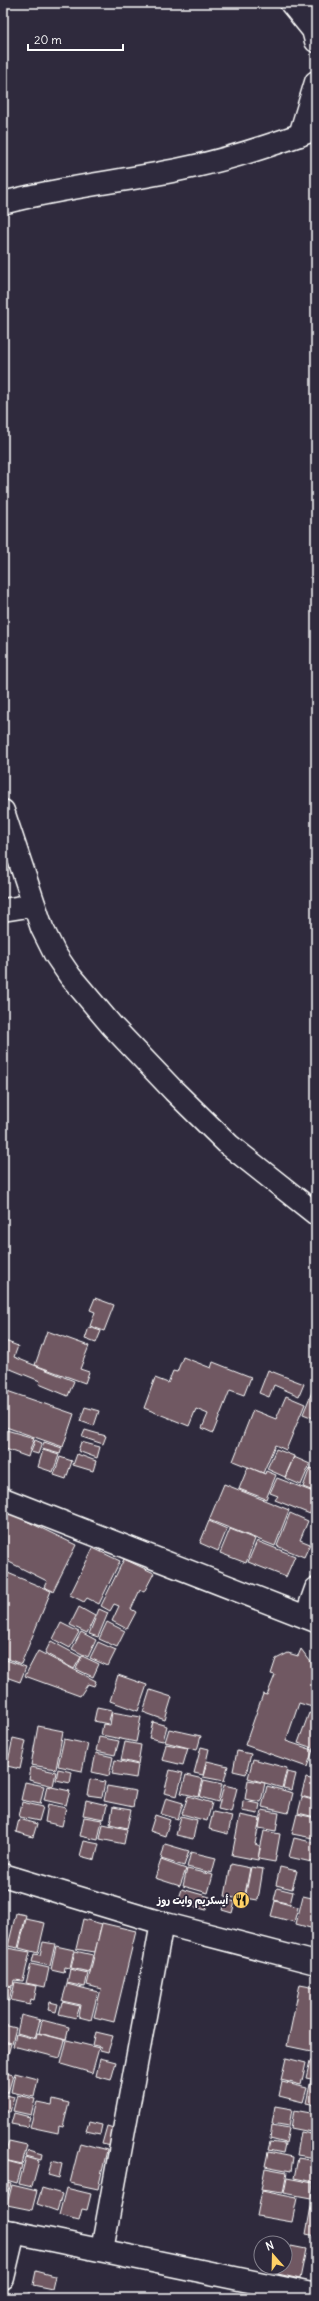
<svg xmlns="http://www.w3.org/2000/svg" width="319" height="2301" font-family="Delius,'Playpen Sans Arabic',sans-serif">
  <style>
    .building { fill: #705962; stroke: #fff }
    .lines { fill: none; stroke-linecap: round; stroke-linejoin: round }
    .minor-casing { stroke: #fff; stroke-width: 25 }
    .minor { stroke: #2f2a3d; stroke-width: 22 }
    .labels { text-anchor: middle; stroke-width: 3.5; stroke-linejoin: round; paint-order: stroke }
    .poi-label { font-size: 10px; font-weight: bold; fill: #fff; stroke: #2f2a3d; text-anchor: end }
  </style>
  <rect width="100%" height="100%" fill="#2f2a3d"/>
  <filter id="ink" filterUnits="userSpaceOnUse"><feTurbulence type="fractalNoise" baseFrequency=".025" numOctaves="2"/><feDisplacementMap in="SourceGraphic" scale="8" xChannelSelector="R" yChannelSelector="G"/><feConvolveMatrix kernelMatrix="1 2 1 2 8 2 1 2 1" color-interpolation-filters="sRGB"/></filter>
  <g filter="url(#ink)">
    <g class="building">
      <path d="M95,1298L114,1305L104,1331L90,1326L95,1312L90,1310Z"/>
      <path d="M89,1327L101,1331L96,1343L85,1339Z"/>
      <path d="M47,1331L89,1346L80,1369L89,1372L85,1383L35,1365Z"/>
      <path d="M5,1341L18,1346L14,1357L74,1381L68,1396L39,1384L40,1381L3,1366Z"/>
      <path d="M183,1357L211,1368L213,1362L251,1377L244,1395L230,1390L213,1433L202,1428L208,1414L196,1409L189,1426L144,1408L155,1378L168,1383L173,1371L177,1372Z"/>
      <path d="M268,1370L304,1384L299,1396L274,1385L269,1397L259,1393Z"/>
      <path d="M314,1387L316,1388V1419L303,1414Z"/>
      <path d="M7,1391L74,1414L63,1447L3,1426V1403Z"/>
      <path d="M286,1396L305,1404L286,1450L275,1445L263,1473L233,1461L253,1410L276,1419Z"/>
      <path d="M85,1407L99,1411L94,1426L80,1421Z"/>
      <path d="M3,1429L34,1438L28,1457L3,1448Z"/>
      <path d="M85,1430L106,1436L103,1444L82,1437Z"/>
      <path d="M35,1440L42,1443L38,1454L31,1452Z"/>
      <path d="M44,1442L62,1448L60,1454L42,1449Z"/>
      <path d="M81,1442L100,1447L97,1458L78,1451Z"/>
      <path d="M276,1449L294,1456L285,1477L267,1469Z"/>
      <path d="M43,1450L59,1455L53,1472L38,1467Z"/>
      <path d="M77,1454L96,1461L93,1471L73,1465Z"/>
      <path d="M60,1457L72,1461L66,1479L54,1475Z"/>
      <path d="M294,1457L310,1464L301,1485L285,1478Z"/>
      <path d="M248,1467L265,1474L266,1471L276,1475L266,1499L239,1489Z"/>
      <path d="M310,1468L316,1470V1492L303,1487Z"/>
      <path d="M277,1478L316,1493L310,1514L275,1500L278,1496L270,1493Z"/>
      <path d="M224,1484L289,1510L275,1546L209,1520Z"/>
      <path d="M8,1512L76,1545L53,1591L44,1587L47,1581L3,1559V1523Z"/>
      <path d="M290,1513L308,1521L300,1540L310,1544L304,1557L277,1546Z"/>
      <path d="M209,1521L227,1529L218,1551L200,1543Z"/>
      <path d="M230,1529L255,1539L246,1563L220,1553Z"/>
      <path d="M257,1541L295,1556L286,1577L248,1562Z"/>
      <path d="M93,1548L120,1561L99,1604L87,1598L84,1602L70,1595Z"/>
      <path d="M124,1559L154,1573L144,1592L140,1590L131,1609L136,1612L127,1629L112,1621L119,1606L114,1604L110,1611L101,1606Z"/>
      <path d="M3,1571L51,1591L21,1664L3,1657Z"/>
      <path d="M79,1607L95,1616L87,1633L70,1625Z"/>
      <path d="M99,1609L108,1613L98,1637L89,1634Z"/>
      <path d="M107,1622L125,1631L117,1647L99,1639Z"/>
      <path d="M61,1623L79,1632L70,1648L53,1639Z"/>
      <path d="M81,1632L96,1640L88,1657L72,1649Z"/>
      <path d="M51,1641L81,1657L74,1669L45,1653Z"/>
      <path d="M98,1642L116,1650L108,1666L90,1658Z"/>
      <path d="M301,1649L316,1669V1701L312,1707L299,1703L286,1741L313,1750L307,1767L245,1745L263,1694L267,1695L275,1675L271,1674L276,1659L288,1653L298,1656Z"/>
      <path d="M38,1651L96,1681L94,1686L88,1684L80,1696L25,1676Z"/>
      <path d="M82,1656L99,1664L93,1677L76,1669Z"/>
      <path d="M3,1659L26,1667L20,1682L3,1676Z"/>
      <path d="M118,1675L147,1685L138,1711L110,1701Z"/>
      <path d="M150,1690L172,1697L165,1720L143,1712Z"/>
      <path d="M97,1707L112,1710L108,1724L94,1721Z"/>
      <path d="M112,1712L141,1717L136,1742L101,1735L103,1724L110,1725Z"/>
      <path d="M309,1713L316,1715V1749L298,1743Z"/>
      <path d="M153,1722L167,1726L163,1741L149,1738Z"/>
      <path d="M38,1726L63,1731L56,1769L31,1765Z"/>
      <path d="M169,1729L201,1736L197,1750L165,1742Z"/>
      <path d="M99,1737L119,1741L115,1755L96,1751Z"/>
      <path d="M13,1738L26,1741L20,1769L7,1766Z"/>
      <path d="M64,1739L88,1744L82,1771L58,1766Z"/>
      <path d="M125,1742L141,1745L138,1764L121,1760Z"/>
      <path d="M166,1744L188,1748L183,1765L162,1760Z"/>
      <path d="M201,1747L209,1749L203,1775L194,1773Z"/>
      <path d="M237,1751L251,1754L246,1774L233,1771Z"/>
      <path d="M96,1753L113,1757L109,1776L92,1772Z"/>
      <path d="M253,1759L287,1768L282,1788L248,1778Z"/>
      <path d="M115,1760L138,1765L136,1778L112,1774Z"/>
      <path d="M207,1761L228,1766L224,1781L203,1777Z"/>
      <path d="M31,1767L56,1772L53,1786L29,1780Z"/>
      <path d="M58,1769L72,1772L70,1783L56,1780Z"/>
      <path d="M170,1770L183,1773L177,1796L164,1793Z"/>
      <path d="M287,1772L296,1774L292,1790L283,1788Z"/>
      <path d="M186,1775L203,1779L199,1797L181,1793Z"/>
      <path d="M306,1778L316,1780V1800L301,1796Z"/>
      <path d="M90,1779L105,1782L102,1797L87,1795Z"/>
      <path d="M204,1780L222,1784L218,1802L200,1797Z"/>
      <path d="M248,1780L265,1783L261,1802L245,1799Z"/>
      <path d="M25,1782L44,1786L40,1804L21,1800Z"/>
      <path d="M224,1785L237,1788L231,1812L218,1809Z"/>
      <path d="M47,1786L70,1791L66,1805L44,1800Z"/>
      <path d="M107,1786L136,1791L133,1807L104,1801Z"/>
      <path d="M267,1786L293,1793L288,1813L262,1807Z"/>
      <path d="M188,1796L212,1803L207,1821L182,1814Z"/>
      <path d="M302,1797L316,1801L315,1817L298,1813Z"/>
      <path d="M166,1798L183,1803L178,1819L161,1814Z"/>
      <path d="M86,1800L107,1805L104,1819L83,1815Z"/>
      <path d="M243,1801L260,1804L258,1814L242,1811Z"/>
      <path d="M22,1802L43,1807L39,1821L19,1817Z"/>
      <path d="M48,1804L66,1808L62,1826L45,1822Z"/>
      <path d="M113,1807L131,1810L127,1828L110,1824Z"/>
      <path d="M262,1810L279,1813L276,1831L259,1828Z"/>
      <path d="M213,1812L232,1816L228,1834L209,1829Z"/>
      <path d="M297,1814L316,1818L313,1838L292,1834Z"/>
      <path d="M155,1815L170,1820L165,1836L150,1831Z"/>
      <path d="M240,1815L260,1819L255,1844L260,1846L258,1860L232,1855Z"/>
      <path d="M181,1816L197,1820L193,1839L176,1835Z"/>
      <path d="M84,1817L102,1820L98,1840L80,1836Z"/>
      <path d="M19,1819L37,1824L33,1837L16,1832Z"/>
      <path d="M103,1824L127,1829L124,1844L100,1839Z"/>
      <path d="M264,1831L280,1834L275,1862L258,1859Z"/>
      <path d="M294,1838L316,1843V1863L289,1857Z"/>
      <path d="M84,1841L99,1844L95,1860L80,1856Z"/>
      <path d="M165,1844L189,1851L184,1866L161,1859Z"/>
      <path d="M191,1852L216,1858L212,1873L187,1867Z"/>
      <path d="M161,1860L186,1869L180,1886L155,1878Z"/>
      <path d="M231,1864L250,1868L244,1900L225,1896Z"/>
      <path d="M251,1867L263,1869L258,1900L245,1898Z"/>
      <path d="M280,1867L297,1871L292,1889L276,1885Z"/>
      <path d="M187,1869L213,1875L208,1893L183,1886Z"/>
      <path d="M277,1888L293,1892L290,1904L274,1900Z"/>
      <path d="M182,1889L210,1897L206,1910L178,1902Z"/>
      <path d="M303,1896L316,1899L314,1929L296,1924Z"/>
      <path d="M225,1899L235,1902L232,1913L222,1910Z"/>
      <path d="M275,1901L298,1907L294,1922L271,1916Z"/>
      <path d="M16,1913L26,1915L18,1948L8,1946Z"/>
      <path d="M26,1919L45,1923L38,1953L19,1948Z"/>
      <path d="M83,1919L102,1924L95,1952L76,1949Z"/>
      <path d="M102,1923L136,1931L114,2022L94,2017L101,1989L87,1985Z"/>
      <path d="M43,1942L55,1944L50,1966L32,1962L34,1954L40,1955Z"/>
      <path d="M56,1946L74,1950L70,1968L65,1967L64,1973L51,1970Z"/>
      <path d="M7,1948L30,1952L23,1981L14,1980L13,1986L3,1984V1969Z"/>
      <path d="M75,1951L93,1955L89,1972L71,1968Z"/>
      <path d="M31,1964L49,1968L45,1987L26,1983Z"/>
      <path d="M70,1969L88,1973L85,1987L67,1983Z"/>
      <path d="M15,1982L37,1986L34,2000L31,1999L30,2004L11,2000Z"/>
      <path d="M67,1984L98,1992L91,2020L79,2017L81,2005L62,2001Z"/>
      <path d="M300,1984L316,1987V2052L287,2046Z"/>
      <path d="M3,1985L12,1987L9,2001L3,2000Z"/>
      <path d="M50,2002L58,2004L56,2012L48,2010Z"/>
      <path d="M62,2002L80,2006L76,2018L59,2014Z"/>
      <path d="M21,2015L40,2020L35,2038L17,2033Z"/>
      <path d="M42,2020L69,2027L66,2040L39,2033Z"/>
      <path d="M4,2025L16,2028L12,2043L3,2041Z"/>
      <path d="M96,2032L113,2036L108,2052L100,2050L101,2047L93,2045Z"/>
      <path d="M37,2033L65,2040L60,2058L13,2046L16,2034L36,2039Z"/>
      <path d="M67,2040L99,2048L92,2073L61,2064Z"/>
      <path d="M3,2042L11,2044L8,2054L3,2052Z"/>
      <path d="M100,2058L116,2062L111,2080L96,2076Z"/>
      <path d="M286,2058L306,2063L301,2085L281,2080Z"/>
      <path d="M310,2061L316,2062V2080L306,2078Z"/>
      <path d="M3,2072L13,2075L8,2093L3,2092Z"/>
      <path d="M15,2073L38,2079L34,2097L11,2092Z"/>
      <path d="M311,2080L316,2081V2105L306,2103Z"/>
      <path d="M282,2082L307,2088L303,2102L279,2096Z"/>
      <path d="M3,2094L14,2097L10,2112L3,2110Z"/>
      <path d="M17,2095L35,2099L31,2115L13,2111Z"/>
      <path d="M53,2099L69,2103L63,2127L59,2126L58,2133L30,2127L37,2102L52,2105Z"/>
      <path d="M275,2106L292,2109L289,2126L272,2123Z"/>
      <path d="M294,2110L316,2114V2133L291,2128Z"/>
      <path d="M14,2113L30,2117L27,2127L11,2124Z"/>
      <path d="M89,2122L102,2125L100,2134L86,2131Z"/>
      <path d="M272,2125L289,2128L286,2143L270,2139Z"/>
      <path d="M107,2126L120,2130L116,2147L102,2144Z"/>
      <path d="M301,2132L316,2135V2158L297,2155Z"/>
      <path d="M9,2141L27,2145L22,2164L4,2160Z"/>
      <path d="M270,2142L285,2144L283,2153L268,2150Z"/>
      <path d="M80,2143L107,2150L98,2189L70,2183Z"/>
      <path d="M28,2150L42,2154L41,2160L26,2156Z"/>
      <path d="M268,2152L293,2157L291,2171L265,2166Z"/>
      <path d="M26,2157L39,2161L32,2187L19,2184Z"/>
      <path d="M298,2158L316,2161L314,2182L294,2178Z"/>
      <path d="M3,2160L22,2165L17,2183L3,2179Z"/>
      <path d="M52,2161L62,2164L59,2178L48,2175Z"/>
      <path d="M265,2168L287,2172L283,2193L261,2190Z"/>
      <path d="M287,2178L313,2183L311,2198L284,2193Z"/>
      <path d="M3,2181L11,2183L5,2205H3Z"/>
      <path d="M12,2185L37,2191L32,2210L7,2205Z"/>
      <path d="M316,2185V2202L313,2201Z"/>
      <path d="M42,2188L62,2194L57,2211L37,2204Z"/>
      <path d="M66,2188L91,2194L87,2210L82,2209L79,2220L59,2215Z"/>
      <path d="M262,2191L297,2198L292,2222L257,2216Z"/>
      <path d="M312,2201L316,2202V2236L306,2234Z"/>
      <path d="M291,2246L306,2249L300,2279L278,2274L279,2267H285V2249L290,2250Z"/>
      <path d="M261,2266L278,2267L277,2272L261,2268Z"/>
      <path d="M36,2271L55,2276L52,2289L33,2285Z"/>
      <path d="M29,2293L51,2298H28Z"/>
    </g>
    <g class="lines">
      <g class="minor-casing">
        <g id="minor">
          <path d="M291,3L313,30L316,41"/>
          <path d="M300,135L316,82"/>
          <path d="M3,203C65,186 129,181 191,167C234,158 275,144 316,129"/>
          <path d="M3,811L42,928L55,954L70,976L113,1027L174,1091L229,1145L316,1214"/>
          <path d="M3,910L34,905"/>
          <path d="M3,1499L316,1621"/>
          <path d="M306,1617L316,1589"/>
          <path d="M3,1875L162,1923L316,1963"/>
          <path d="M3,2230L316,2295"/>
          <path d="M102,2250L162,1923"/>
          <path d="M3,2278L14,2232"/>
        </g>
      </g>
      <use href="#minor" class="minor"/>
    </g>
  </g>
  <defs>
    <g id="restaurant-disc" transform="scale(0.9)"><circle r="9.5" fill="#ffd166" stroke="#2f2a3d"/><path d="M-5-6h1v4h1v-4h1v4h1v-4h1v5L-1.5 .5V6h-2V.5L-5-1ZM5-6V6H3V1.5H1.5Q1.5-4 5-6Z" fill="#111"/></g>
  </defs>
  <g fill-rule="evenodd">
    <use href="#restaurant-disc" x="241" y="1900"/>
  </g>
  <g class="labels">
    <g class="poi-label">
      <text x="228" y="1904">أيسكريم وايت روز</text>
    </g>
  </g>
  <rect width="319" height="2301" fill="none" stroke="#2f2a3d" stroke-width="16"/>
  <rect x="8" y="8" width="303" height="2285" fill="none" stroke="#fff" stroke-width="1.5" filter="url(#ink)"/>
  <g transform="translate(273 2255) rotate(340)"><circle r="19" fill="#2f2a3d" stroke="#827f8b"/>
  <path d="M0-3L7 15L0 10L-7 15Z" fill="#ffd166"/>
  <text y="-6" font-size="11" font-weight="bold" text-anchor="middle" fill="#ffffff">N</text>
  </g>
  <path d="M28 44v6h95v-6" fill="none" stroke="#ffffff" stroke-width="2"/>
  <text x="34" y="44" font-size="12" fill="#ffffff" stroke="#2f2a3d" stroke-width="3" paint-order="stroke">20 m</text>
</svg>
